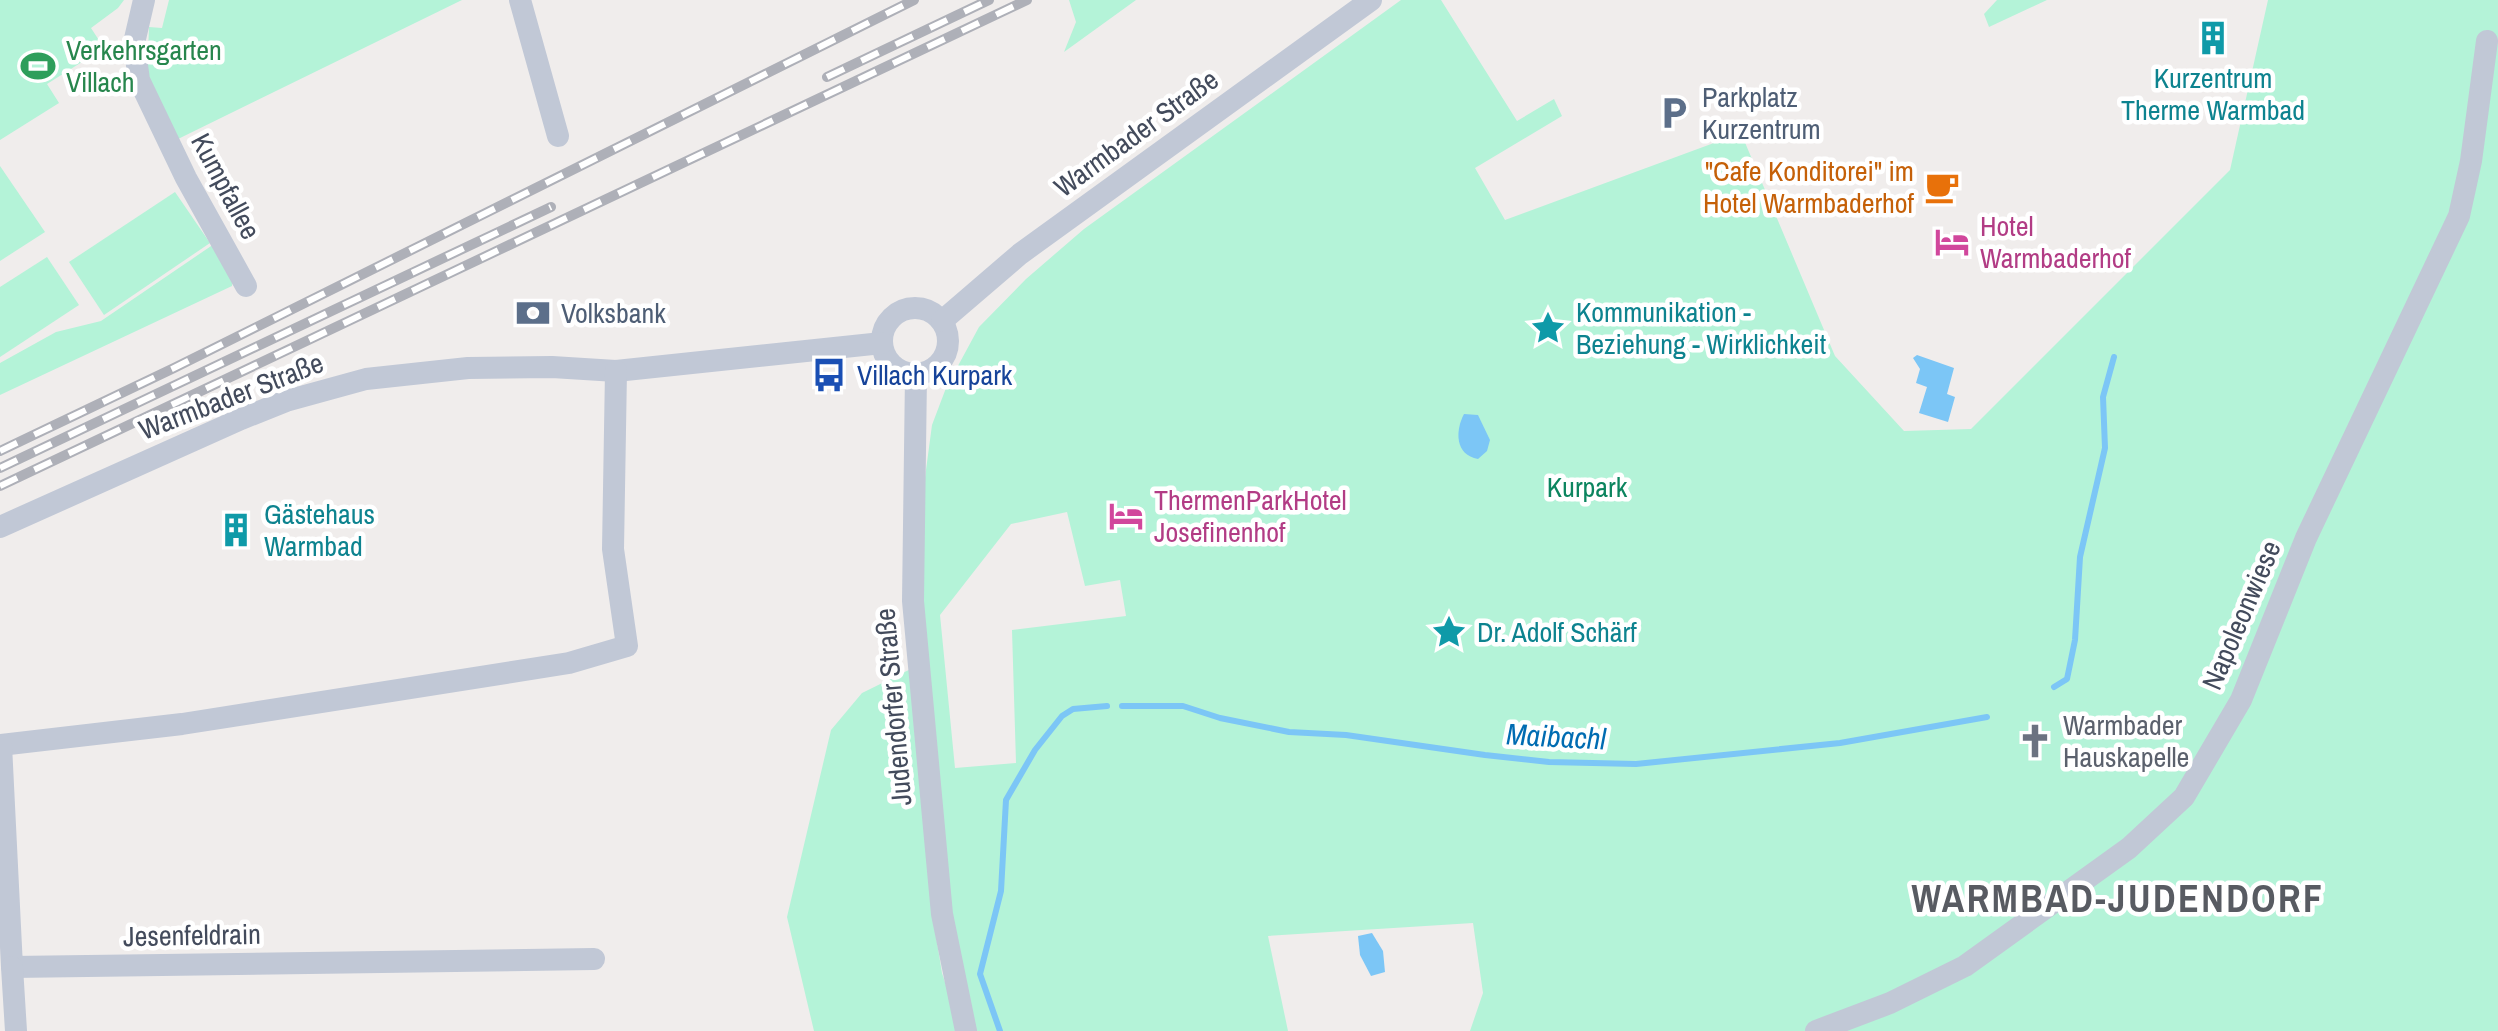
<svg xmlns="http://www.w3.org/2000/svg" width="2498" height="1031" font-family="'Archivo Narrow',sans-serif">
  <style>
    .green { fill: #b4f3d8; fill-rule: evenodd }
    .water { fill: #7cc6f6 }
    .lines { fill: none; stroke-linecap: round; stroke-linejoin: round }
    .stream { stroke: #7cc6f6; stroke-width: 6 }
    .minor { stroke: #c1c8d6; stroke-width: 22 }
    .rail-casing { stroke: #aeb0b8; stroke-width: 10 }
    .rail { stroke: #fff; stroke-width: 6; stroke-dasharray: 19; stroke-linecap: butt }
    .labels { text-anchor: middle; stroke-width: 9; stroke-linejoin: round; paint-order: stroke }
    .leisure-label { font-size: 28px; fill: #27864d; stroke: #fff; text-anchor: start }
    .culture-label { font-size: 28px; fill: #0d838f; stroke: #fff; text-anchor: start }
    .service-label { font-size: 28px; fill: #4e5e75; stroke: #fff; text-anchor: start }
    .street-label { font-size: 28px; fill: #434b5c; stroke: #fff }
    .food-label { font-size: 28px; fill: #c56008; stroke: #fff; text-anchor: end }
    .hotel-label { font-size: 28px; fill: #b23c85; stroke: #fff; text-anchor: start }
    .transit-label { font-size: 28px; fill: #164399; stroke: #fff; text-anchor: start }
    .park-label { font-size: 28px; fill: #0c855f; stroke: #fff }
    .worship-label { font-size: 28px; fill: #5b616d; stroke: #fff; text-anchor: start }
    .water-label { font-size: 30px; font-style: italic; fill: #006cb2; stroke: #fff }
    .district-label { font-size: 38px; font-weight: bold; letter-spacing: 2.5px; fill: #585b62; stroke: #fff }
  </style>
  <rect width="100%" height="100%" fill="#f0edec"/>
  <g class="green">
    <path d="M0,0H124L118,8L91,28L104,48L47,84L59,103L0,140Z"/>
    <path d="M169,0H462L176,140L147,79L149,27L162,28Z"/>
    <path d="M1069,0H1136L1064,52L1076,22Z"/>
    <path d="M1401,0H1441L1517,121L1554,99L1562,116L1475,168L1505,220L1741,133L1835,356L1904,431L1971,429L2230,170L2268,0H2498V1031H1470L1483,993L1473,923L1268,936L1288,1031H975L934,924L942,973L961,1031H814L787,917L831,730L862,693L925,662L920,515L932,425L946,388L979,327L1026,279L1084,229ZM1067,512L1085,586L1120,580L1126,616L1012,630L1016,763L955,768L940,615L1011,524Z"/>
    <path d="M1997,0H2047L1989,27L1984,14Z"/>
    <path d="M0,166L45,232L0,261Z"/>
    <path d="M175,192L210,243L104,315L69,262Z"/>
    <path d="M217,242L233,275L232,286L0,395V363L56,332L101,321Z"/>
    <path d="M47,257L79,305L0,357V287Z"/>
  </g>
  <g class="water">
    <path d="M1917,355L1954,368L1947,394L1955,397L1948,422L1919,413L1927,387L1916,383L1920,369L1913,358Z"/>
    <path d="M1464,414L1478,415L1490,440L1487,451L1478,459C1455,455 1455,431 1464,414Z"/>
    <path d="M1372,933L1383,951L1385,972L1371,976L1360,955L1358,936Z"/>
  </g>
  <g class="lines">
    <g class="stream">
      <path d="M2054,687L2067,679L2075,640L2080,557L2105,448L2103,397L2114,357"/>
      <path d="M1122,706H1183L1220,718L1289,732L1346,735L1485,755L1549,762L1636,764L1840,743L1987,717"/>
      <path d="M1000,1031L980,974L1001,891L1006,800L1035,750L1062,716L1073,709L1107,706"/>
    </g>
    <g class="minor">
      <path d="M144,0L134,43L139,80L186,178L246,286"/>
      <path d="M520,0L558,136"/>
      <circle cx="915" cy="341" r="33"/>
      <path d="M942,321L1020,254L1371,0"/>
      <path d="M916,375L913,601L942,914L966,1031"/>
      <path d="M0,527L241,419L286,401L366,379L468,368L552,367L616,371L882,343"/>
      <path d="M0,745L182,724L569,663L627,646L613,549L616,371"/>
      <path d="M1,745L12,967L594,959"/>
      <path d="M12,967L16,1031"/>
      <path d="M1816,1031L1890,1003L1965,966L2129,848L2184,797L2241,700L2306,538L2459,216L2471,161L2487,41"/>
    </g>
    <g class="rail-casing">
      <g id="rail">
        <path d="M827,77L989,0"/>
        <path d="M0,451L174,368L914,0"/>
        <path d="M0,468L551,207"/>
        <path d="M0,486L1027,0"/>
      </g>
    </g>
    <use href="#rail" class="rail"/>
  </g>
  <defs>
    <g id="building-bare" transform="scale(2.7)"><path d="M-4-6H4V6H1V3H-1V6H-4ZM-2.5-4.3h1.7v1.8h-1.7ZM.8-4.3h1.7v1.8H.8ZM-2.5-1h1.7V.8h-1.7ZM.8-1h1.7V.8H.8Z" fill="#0f9aa8" stroke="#fff" stroke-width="2.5" paint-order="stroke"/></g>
    <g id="stadium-bare" transform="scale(2.7)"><path d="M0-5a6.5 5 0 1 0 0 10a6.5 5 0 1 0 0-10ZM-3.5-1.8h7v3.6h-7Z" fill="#2e9e5b" stroke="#fff" stroke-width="2.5" paint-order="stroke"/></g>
    <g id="parking-bare" transform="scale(2.7)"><path d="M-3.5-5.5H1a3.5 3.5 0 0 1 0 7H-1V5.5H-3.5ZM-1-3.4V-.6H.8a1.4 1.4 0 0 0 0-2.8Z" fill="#5c6f8a" stroke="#fff" stroke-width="2.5" paint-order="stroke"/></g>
    <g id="cafe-bare" transform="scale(2.7)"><path d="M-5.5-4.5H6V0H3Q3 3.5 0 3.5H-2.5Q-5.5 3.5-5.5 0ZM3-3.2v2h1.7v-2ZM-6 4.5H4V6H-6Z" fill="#e8710a" stroke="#fff" stroke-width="2.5" paint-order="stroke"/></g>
    <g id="hotel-bare" transform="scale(2.7)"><path d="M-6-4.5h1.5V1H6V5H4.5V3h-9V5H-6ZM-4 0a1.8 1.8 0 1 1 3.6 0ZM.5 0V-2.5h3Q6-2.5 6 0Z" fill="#d1479c" stroke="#fff" stroke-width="2.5" paint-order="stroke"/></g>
    <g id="bank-bare" transform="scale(2.7)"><path d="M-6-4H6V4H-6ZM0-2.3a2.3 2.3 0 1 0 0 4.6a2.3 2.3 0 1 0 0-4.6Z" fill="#5c6f8a" stroke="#fff" stroke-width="2.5" paint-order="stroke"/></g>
    <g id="sight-bare" transform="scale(2.7)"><path d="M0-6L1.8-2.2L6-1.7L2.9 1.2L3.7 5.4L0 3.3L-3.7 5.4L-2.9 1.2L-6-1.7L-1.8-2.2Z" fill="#0f9aa8" stroke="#fff" stroke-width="2.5" paint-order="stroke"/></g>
    <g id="bus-bare" transform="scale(2.7)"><path d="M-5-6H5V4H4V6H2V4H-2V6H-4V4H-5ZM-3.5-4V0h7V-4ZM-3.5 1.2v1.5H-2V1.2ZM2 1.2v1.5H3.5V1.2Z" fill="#1a4fb4" stroke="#fff" stroke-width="2.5" paint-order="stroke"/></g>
    <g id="church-bare" transform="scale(2.7)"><path d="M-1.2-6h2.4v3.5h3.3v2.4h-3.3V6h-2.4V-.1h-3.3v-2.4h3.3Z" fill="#6b7280" stroke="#fff" stroke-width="2.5" paint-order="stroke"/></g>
  </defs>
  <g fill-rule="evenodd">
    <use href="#building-bare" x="2213" y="38"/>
    <use href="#stadium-bare" x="38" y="66"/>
    <use href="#parking-bare" x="1674" y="113"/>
    <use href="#cafe-bare" x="1942" y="187"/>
    <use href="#hotel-bare" x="1952" y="242"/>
    <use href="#bank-bare" x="533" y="313"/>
    <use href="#sight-bare" x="1548" y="328"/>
    <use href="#bus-bare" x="829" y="375"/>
    <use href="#hotel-bare" x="1126" y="516"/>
    <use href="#building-bare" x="236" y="530"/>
    <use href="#sight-bare" x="1449" y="632"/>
    <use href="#church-bare" x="2035" y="741"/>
  </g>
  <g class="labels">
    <g class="leisure-label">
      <text x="66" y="60">Verkehrsgarten<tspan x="66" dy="32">Villach</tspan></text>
    </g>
    <g class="culture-label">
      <text x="2213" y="88" text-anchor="middle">Kurzentrum<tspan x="2213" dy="32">Therme Warmbad</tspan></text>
      <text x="1576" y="322">Kommunikation -<tspan x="1576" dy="32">Beziehung - Wirklichkeit</tspan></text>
      <text x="264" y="524">Gästehaus<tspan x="264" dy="32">Warmbad</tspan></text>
      <text x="1477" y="642">Dr. Adolf Schärf</text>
    </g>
    <g class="service-label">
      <text x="1702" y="107">Parkplatz<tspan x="1702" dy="32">Kurzentrum</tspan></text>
      <text x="561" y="323">Volksbank</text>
    </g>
    <g class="street-label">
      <text transform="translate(1136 133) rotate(-36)" y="10">Warmbader Straße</text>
      <text transform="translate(226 186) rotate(62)" y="10">Kumpfallee</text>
      <text transform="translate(231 396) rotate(-21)" y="10">Warmbader Straße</text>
      <text transform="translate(2241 615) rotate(-67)" y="10">Napoleonwiese</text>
      <text transform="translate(893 707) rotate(-95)" y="10">Judendorfer Straße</text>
      <text transform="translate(192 935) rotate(-1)" y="10">Jesenfeldrain</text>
    </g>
    <g class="food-label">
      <text x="1914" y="181">"Cafe Konditorei" im<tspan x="1914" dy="32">Hotel Warmbaderhof</tspan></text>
    </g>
    <g class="hotel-label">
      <text x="1980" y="236">Hotel<tspan x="1980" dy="32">Warmbaderhof</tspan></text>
      <text x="1154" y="510">ThermenParkHotel<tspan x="1154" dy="32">Josefinenhof</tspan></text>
    </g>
    <g class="transit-label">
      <text x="857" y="385">Villach Kurpark</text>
    </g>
    <g class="park-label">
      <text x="1587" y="497">Kurpark</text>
    </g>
    <g class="worship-label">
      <text x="2063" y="735">Warmbader<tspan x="2063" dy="32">Hauskapelle</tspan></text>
    </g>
    <g class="water-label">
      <text transform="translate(1556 737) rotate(3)" y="10">Maibachl</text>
    </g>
    <g class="district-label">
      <text x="2118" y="912">WARMBAD-JUDENDORF</text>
    </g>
  </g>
</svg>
